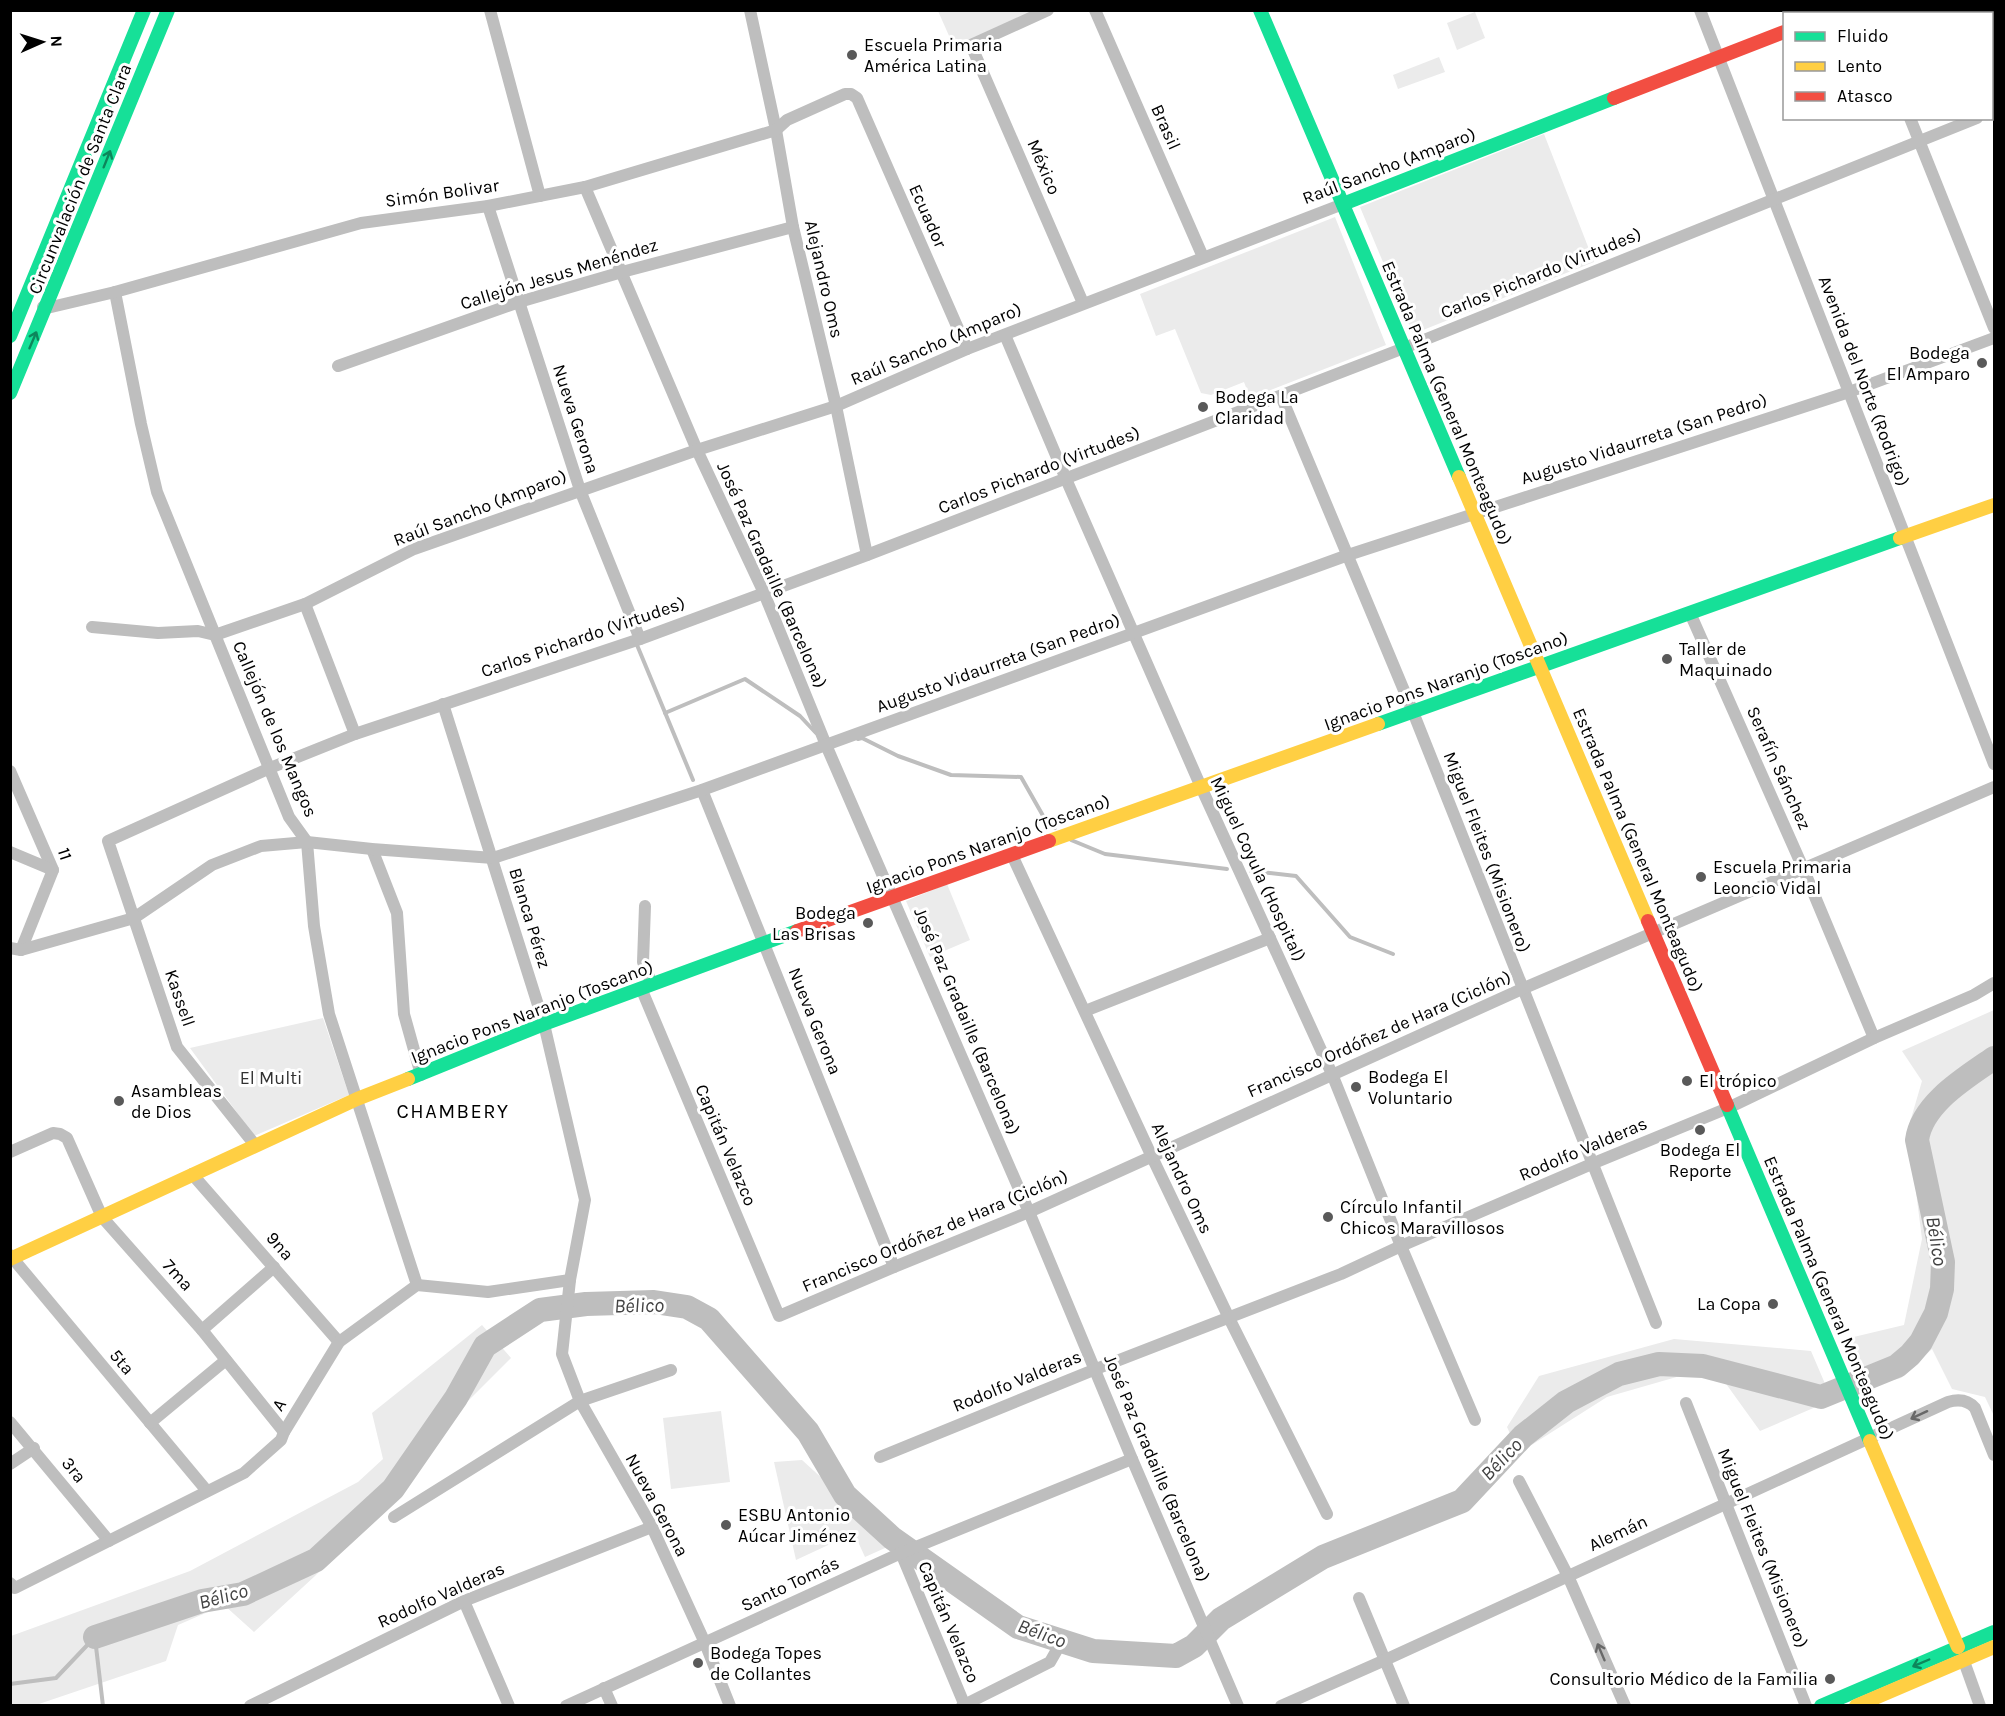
<svg xmlns="http://www.w3.org/2000/svg" width="2005" height="1716" font-family="Karla,sans-serif">
  <style>
    .green { fill: #ebebeb }
    .lines { fill: none; stroke-linecap: round; stroke-linejoin: round }
    .stream { stroke: #bebebe; stroke-width: 4 }
    .river { stroke: #bebebe; stroke-width: 24 }
    .street { stroke: #bebebe; stroke-width: 12 }
    .fast { stroke: #16e098; stroke-width: 14 }
    .slow { stroke: #ffcf43; stroke-width: 14 }
    .jam { stroke: #f24e42; stroke-width: 14 }
    .oneway { stroke: #0d865b }
    .oneway2 { stroke: #686868 }
    .poi-dot { fill: #595959; stroke: #fff; stroke-width: 2 }
    .labels { text-anchor: middle; stroke-width: 6; stroke-linejoin: round; paint-order: stroke }
    .poi-label { font-size: 18px; fill: #000; stroke: #fff; text-anchor: start }
    .street-label { font-size: 18px; fill: #000; stroke: #fff }
    .park-label { font-size: 18px; fill: #323232; stroke: #fff }
    .neighbourhood-label { font-size: 20px; letter-spacing: 1.5px; fill: #000; stroke: #fff }
    .water-label { font-size: 20px; font-style: italic; fill: #434343; stroke: #fff }
  </style>
  <rect width="100%" height="100%" fill="#fff"/>
  <g class="green">
    <path d="M938,11H1036L954,47Z"/>
    <path d="M1475,12L1485,38L1457,50L1447,23Z"/>
    <path d="M1439,57L1445,72L1398,89L1393,75Z"/>
    <path d="M1544,134L1594,262L1413,334L1360,207Z"/>
    <path d="M1335,217L1386,345L1250,398L1244,382L1211,395L1201,393L1175,329L1156,336L1140,294Z"/>
    <path d="M947,884L970,940L930,957L906,901Z"/>
    <path d="M1994,1010V1416L1985,1397L1952,1389L1932,1349L1901,1378L1860,1389L1841,1340L1904,1325L1922,1239L1908,1129L1922,1081L1902,1051Z"/>
    <path d="M323,1018L349,1095L254,1136L190,1048Z"/>
    <path d="M482,1325L511,1358L448,1421L401,1489L315,1576L254,1632L224,1605L178,1625L166,1661L36,1705H11V1636L190,1571L358,1482L383,1459L372,1413Z"/>
    <path d="M1674,1339L1811,1351L1832,1400L1760,1431L1724,1381L1687,1374L1607,1397L1519,1453L1507,1427L1539,1376Z"/>
    <path d="M721,1411L730,1482L671,1489L663,1418Z"/>
    <path d="M802,1460L894,1544L865,1557L854,1533L796,1560L774,1462Z"/>
  </g>
  <g class="lines">
    <g class="stream">
      <path d="M637,645L693,780"/>
      <path d="M665,713L745,679L800,716L816,733"/>
      <path d="M858,739L862,738L898,756L951,775L1021,777L1046,821L1055,828"/>
      <path d="M1071,840L1105,854L1227,869"/>
      <path d="M1251,871L1296,876L1350,937L1393,954"/>
      <path d="M95,1638L103,1706"/>
      <path d="M10,1684L56,1678L95,1637"/>
    </g>
    <path class="river" d="M95,1637L202,1601L243,1594L316,1560L393,1489L456,1398L485,1346L540,1310L586,1304L654,1302L687,1307L709,1319L808,1432L845,1495L892,1538L1018,1627L1093,1651L1176,1656L1194,1646L1221,1619L1323,1557L1462,1501L1523,1436L1566,1402L1619,1374L1659,1364L1703,1366L1821,1397L1897,1366L1910,1355L1921,1342L1936,1313L1942,1289L1943,1262L1917,1140C1922,1103 1967,1077 1994,1058"/>
    <g class="street">
      <path d="M490,10L540,196"/>
      <path d="M750,10L776,130L793,227L836,406L867,555"/>
      <path d="M1048,10L971,45L1083,303"/>
      <path d="M1095,10L1203,257"/>
      <path d="M1700,10L1994,764"/>
      <path d="M1865,10L1866,14"/>
      <path d="M1992,113L1994,112"/>
      <path d="M1910,118L1994,328"/>
      <path d="M585,187L697,450L764,593L826,745L1029,1212L1132,1459L1238,1706"/>
      <path d="M488,206L580,490L640,639"/>
      <path d="M115,292L141,424L157,492L289,817L307,842L314,926L329,1014L417,1285"/>
      <path d="M43,307L47,308L115,292L361,223L488,206L585,187L776,130L787,120L845,94H851L857,98L967,349"/>
      <path d="M1005,335L1066,479L1201,787L1332,1074L1401,1246L1475,1420"/>
      <path d="M338,366L519,302L622,272L793,227"/>
      <path d="M1281,396L1413,712L1656,1323"/>
      <path d="M305,604L355,734"/>
      <path d="M1690,613L1803,868L1874,1038"/>
      <path d="M92,627L158,633L198,631L215,635L305,604L414,549L697,450L836,406L967,349L1343,204"/>
      <path d="M443,704L544,1024L585,1200L570,1280L562,1354L580,1401L652,1527L705,1643L730,1706"/>
      <path d="M10,771L53,870L21,950"/>
      <path d="M702,790L894,1267"/>
      <path d="M372,849L397,913L404,1014L421,1075"/>
      <path d="M10,852L53,870"/>
      <path d="M1012,855L1152,1157L1229,1318L1327,1514"/>
      <path d="M645,906L643,962L652,984"/>
      <path d="M10,948L21,950L134,918L212,865L261,846L307,842L372,849L493,858L702,790L1348,555L1849,392L1994,338"/>
      <path d="M641,988L779,1316L894,1267L1029,1212L1522,989L1994,787"/>
      <path d="M1085,1011L1270,938"/>
      <path d="M255,1145L177,1047L108,841L270,768L355,734L640,639L867,555L1404,348L1977,118"/>
      <path d="M10,1152L53,1133L60,1134L67,1138L102,1217L202,1330L284,1432"/>
      <path d="M192,1174L339,1342"/>
      <path d="M10,1255L207,1491"/>
      <path d="M202,1330L274,1267"/>
      <path d="M1686,1403L1806,1706"/>
      <path d="M10,1422L109,1541"/>
      <path d="M150,1423L226,1360"/>
      <path d="M880,1457L1096,1369L1341,1274L1401,1246L1594,1163L1728,1108L1874,1038L1974,995L1994,983"/>
      <path d="M10,1464L34,1448"/>
      <path d="M1519,1481L1568,1576L1625,1706"/>
      <path d="M394,1517L580,1401L671,1370"/>
      <path d="M901,1553L965,1706"/>
      <path d="M10,1583L15,1588L244,1473L281,1440L284,1432L339,1342L417,1285L488,1292L570,1280"/>
      <path d="M1359,1598L1404,1706"/>
      <path d="M464,1601L509,1706"/>
      <path d="M1961,1653L1980,1706"/>
      <path d="M604,1688L612,1706"/>
      <path d="M250,1706L464,1601L652,1527"/>
      <path d="M566,1706L901,1553L1132,1459"/>
      <path d="M962,1706L1050,1662L1058,1648"/>
      <path d="M1281,1706L1385,1660L1948,1402C1958,1399 1968,1400 1975,1408L1994,1455"/>
    </g>
    <g class="fast">
      <path d="M1260,10L1459,477"/>
      <path d="M1343,204L1614,98"/>
      <path d="M10,336L144,10"/>
      <path d="M10,393L168,10"/>
      <path d="M1378,724L1900,538"/>
      <path d="M408,1079L544,1024L797,931"/>
      <path d="M1727,1105L1870,1441"/>
      <path d="M1821,1706L1994,1632"/>
    </g>
    <g class="slow">
      <path d="M1833,14L1842,10"/>
      <path d="M1459,477L1648,921"/>
      <path d="M1900,538L1994,505"/>
      <path d="M1049,841L1378,724"/>
      <path d="M10,1259L357,1099L408,1079"/>
      <path d="M1870,1441L1958,1647"/>
      <path d="M1856,1706L1994,1647"/>
    </g>
    <g class="jam">
      <path d="M1614,98L1784,32"/>
      <path d="M1648,921L1727,1105"/>
      <path d="M797,931L1049,841"/>
    </g>
  </g>
  <defs><path id="oneway-shaft" d="M-6 0H5M1.5-3L5.5 0L1.5 3" fill="none" stroke-width="1.6" stroke-linecap="round" stroke-linejoin="round" transform="scale(1.5)"/></defs>
  <g class="oneway">
    <use href="#oneway-shaft" transform="translate(107 159) rotate(-68)"/>
    <use href="#oneway-shaft" transform="translate(33 340) rotate(-67)"/>
    <use href="#oneway-shaft" transform="translate(1921 1663) rotate(157)"/>
  </g>
  <g class="oneway2">
    <use href="#oneway-shaft" transform="translate(1919 1415) rotate(155)"/>
    <use href="#oneway-shaft" transform="translate(1601 1652) rotate(-113)"/>
  </g>
  <g class="poi-dot">
    <circle cx="852" cy="55" r="6"/>
    <circle cx="1982" cy="363" r="6"/>
    <circle cx="1203" cy="407" r="6"/>
    <circle cx="1667" cy="659" r="6"/>
    <circle cx="1701" cy="877" r="6"/>
    <circle cx="868" cy="923" r="6"/>
    <circle cx="1687" cy="1081" r="6"/>
    <circle cx="1356" cy="1087" r="6"/>
    <circle cx="119" cy="1101" r="6"/>
    <circle cx="1700" cy="1130" r="6"/>
    <circle cx="1328" cy="1217" r="6"/>
    <circle cx="1773" cy="1304" r="6"/>
    <circle cx="726" cy="1525" r="6"/>
    <circle cx="698" cy="1663" r="6"/>
    <circle cx="1830" cy="1679" r="6"/>
  </g>
  <g class="labels">
    <g class="poi-label">
      <text x="864" y="51">Escuela Primaria<tspan x="864" dy="21">América Latina</tspan></text>
      <text x="1970" y="359" text-anchor="end">Bodega<tspan x="1970" dy="21">El Amparo</tspan></text>
      <text x="1215" y="403">Bodega La<tspan x="1215" dy="21">Claridad</tspan></text>
      <text x="1679" y="655">Taller de<tspan x="1679" dy="21">Maquinado</tspan></text>
      <text x="1713" y="873">Escuela Primaria<tspan x="1713" dy="21">Leoncio Vidal</tspan></text>
      <text x="856" y="919" text-anchor="end">Bodega<tspan x="856" dy="21">Las Brisas</tspan></text>
      <text x="1368" y="1083">Bodega El<tspan x="1368" dy="21">Voluntario</tspan></text>
      <text x="1699" y="1087">El trópico</text>
      <text x="131" y="1097">Asambleas<tspan x="131" dy="21">de Dios</tspan></text>
      <text x="1700" y="1156" text-anchor="middle">Bodega El<tspan x="1700" dy="21">Reporte</tspan></text>
      <text x="1340" y="1213">Círculo Infantil<tspan x="1340" dy="21">Chicos Maravillosos</tspan></text>
      <text x="1761" y="1310" text-anchor="end">La Copa</text>
      <text x="738" y="1521">ESBU Antonio<tspan x="738" dy="21">Aúcar Jiménez</tspan></text>
      <text x="710" y="1659">Bodega Topes<tspan x="710" dy="21">de Collantes</tspan></text>
      <text x="1818" y="1685" text-anchor="end">Consultorio Médico de la Familia</text>
    </g>
    <g class="street-label">
      <text transform="translate(1166 127) rotate(66)" y="6">Brasil</text>
      <text transform="translate(1389 166) rotate(-21)" y="6">Raúl Sancho (Amparo)</text>
      <text transform="translate(1044 167) rotate(67)" y="6">México</text>
      <text transform="translate(80 179) rotate(-68)" y="6">Circunvalación de Santa Clara</text>
      <text transform="translate(442 193) rotate(-8)" y="6">Simón Bolivar</text>
      <text transform="translate(928 216) rotate(66)" y="6">Ecuador</text>
      <text transform="translate(1541 273) rotate(-22)" y="6">Carlos Pichardo (Virtudes)</text>
      <text transform="translate(559 274) rotate(-17)" y="6">Callejón Jesus Menéndez</text>
      <text transform="translate(824 279) rotate(77)" y="6">Alejandro Oms</text>
      <text transform="translate(936 344) rotate(-23)" y="6">Raúl Sancho (Amparo)</text>
      <text transform="translate(1864 381) rotate(69)" y="6">Avenida del Norte (Rodrigo)</text>
      <text transform="translate(1447 403) rotate(67)" y="6">Estrada Palma (General Monteagudo)</text>
      <text transform="translate(576 419) rotate(72)" y="6">Nueva Gerona</text>
      <text transform="translate(1644 439) rotate(-18)" y="6">Augusto Vidaurreta (San Pedro)</text>
      <text transform="translate(1039 470) rotate(-21)" y="6">Carlos Pichardo (Virtudes)</text>
      <text transform="translate(480 508) rotate(-21)" y="6">Raúl Sancho (Amparo)</text>
      <text transform="translate(772 575) rotate(66)" y="6">José Paz Gradaille (Barcelona)</text>
      <text transform="translate(583 637) rotate(-19)" y="6">Carlos Pichardo (Virtudes)</text>
      <text transform="translate(998 663) rotate(-20)" y="6">Augusto Vidaurreta (San Pedro)</text>
      <text transform="translate(1446 681) rotate(-20)" y="6">Ignacio Pons Naranjo (Toscano)</text>
      <text transform="translate(275 729) rotate(67)" y="6">Callejón de los Mangos</text>
      <text transform="translate(1779 768) rotate(66)" y="6">Serafín Sánchez</text>
      <text transform="translate(988 844) rotate(-20)" y="6">Ignacio Pons Naranjo (Toscano)</text>
      <text transform="translate(1638 850) rotate(67)" y="6">Estrada Palma (General Monteagudo)</text>
      <text transform="translate(1487 852) rotate(69)" y="6">Miguel Fleites (Misionero)</text>
      <text transform="translate(65 854) rotate(72)" y="6">11</text>
      <text transform="translate(1258 869) rotate(65)" y="6">Miguel Coyula (Hospital)</text>
      <text transform="translate(530 918) rotate(73)" y="6">Blanca Pérez</text>
      <text transform="translate(180 998) rotate(71)" y="6">Kassell</text>
      <text transform="translate(532 1012) rotate(-21)" y="6">Ignacio Pons Naranjo (Toscano)</text>
      <text transform="translate(815 1021) rotate(68)" y="6">Nueva Gerona</text>
      <text transform="translate(967 1021) rotate(67)" y="6">José Paz Gradaille (Barcelona)</text>
      <text transform="translate(1379 1034) rotate(-24)" y="6">Francisco Ordóñez de Hara (Ciclón)</text>
      <text transform="translate(726 1145) rotate(67)" y="6">Capitán Velazco</text>
      <text transform="translate(1583 1149) rotate(-23)" y="6">Rodolfo Valderas</text>
      <text transform="translate(1182 1178) rotate(65)" y="6">Alejandro Oms</text>
      <text transform="translate(935 1231) rotate(-23)" y="6">Francisco Ordóñez de Hara (Ciclón)</text>
      <text transform="translate(280 1246) rotate(49)" y="6">9na</text>
      <text transform="translate(178 1275) rotate(48)" y="6">7ma</text>
      <text transform="translate(1829 1298) rotate(67)" y="6">Estrada Palma (General Monteagudo)</text>
      <text transform="translate(122 1362) rotate(50)" y="6">5ta</text>
      <text transform="translate(1017 1381) rotate(-22)" y="6">Rodolfo Valderas</text>
      <text transform="translate(279 1405) rotate(-58)" y="6">A</text>
      <text transform="translate(1157 1468) rotate(67)" y="6">José Paz Gradaille (Barcelona)</text>
      <text transform="translate(74 1470) rotate(51)" y="6">3ra</text>
      <text transform="translate(657 1505) rotate(62)" y="6">Nueva Gerona</text>
      <text transform="translate(1618 1533) rotate(-25)" y="6">Alemán</text>
      <text transform="translate(1763 1548) rotate(68)" y="6">Miguel Fleites (Misionero)</text>
      <text transform="translate(790 1584) rotate(-25)" y="6">Santo Tomás</text>
      <text transform="translate(441 1595) rotate(-24)" y="6">Rodolfo Valderas</text>
      <text transform="translate(949 1622) rotate(67)" y="6">Capitán Velazco</text>
    </g>
    <g class="park-label">
      <text x="271" y="1084">El Multi</text>
    </g>
    <g class="neighbourhood-label">
      <text x="453" y="1118">CHAMBERY</text>
    </g>
    <g class="water-label">
      <text transform="translate(1937 1241) rotate(81)" y="7">Bélico</text>
      <text transform="translate(639 1305) rotate(-1)" y="7">Bélico</text>
      <text transform="translate(1501 1459) rotate(-46)" y="7">Bélico</text>
      <text transform="translate(223 1596) rotate(-15)" y="7">Bélico</text>
      <text transform="translate(1042 1633) rotate(20)" y="7">Bélico</text>
    </g>
  </g>
  <rect width="2005" height="1716" fill="none" stroke="#000000" stroke-width="24"/>
  <rect x="1783" y="12" width="210" height="108" fill="#ffffff" stroke="#999999" stroke-width="1.5"/>
  <rect x="1795" y="32" width="30" height="9" fill="#16e098" stroke="#999999" stroke-width="1.5"/>
  <text x="1837" y="42" font-size="18" fill="#000000">Fluido</text>
  <rect x="1795" y="62" width="30" height="9" fill="#ffcf43" stroke="#999999" stroke-width="1.5"/>
  <text x="1837" y="72" font-size="18" fill="#000000">Lento</text>
  <rect x="1795" y="92" width="30" height="9" fill="#f24e42" stroke="#999999" stroke-width="1.5"/>
  <text x="1837" y="102" font-size="18" fill="#000000">Atasco</text>
  <g transform="translate(42 42) rotate(87)" stroke="#ffffff" stroke-width="4.5" paint-order="stroke">
  <path d="M0-4.5L10 22L0 15L-10 22Z" fill="#000000"/>
  <text y="-9" font-size="16" font-weight="bold" text-anchor="middle" fill="#000000">N</text>
  </g>
</svg>
